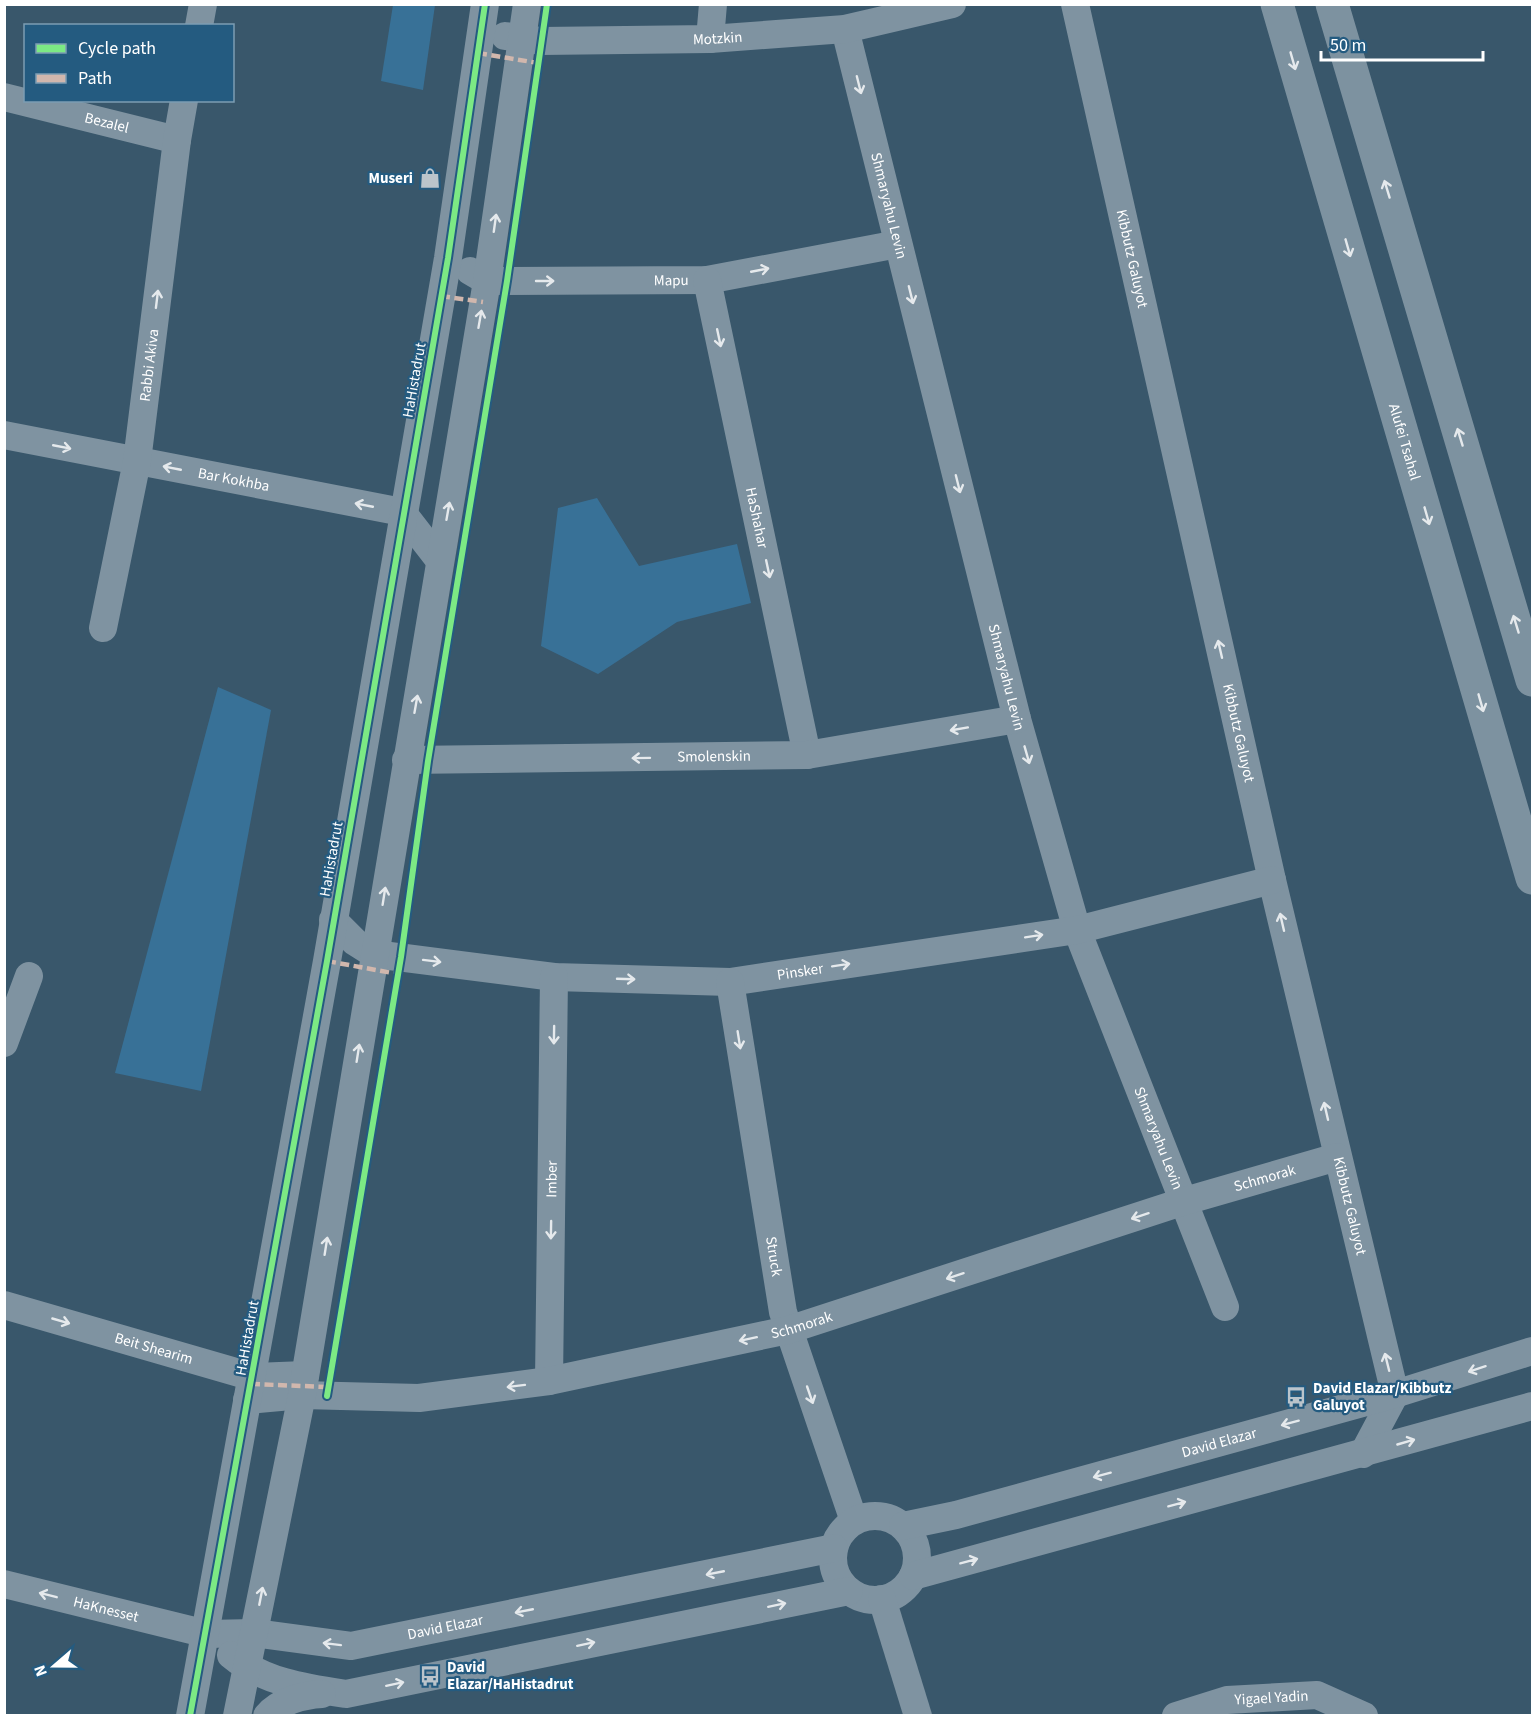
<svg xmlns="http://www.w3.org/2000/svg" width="1537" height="1720" font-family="'Source Sans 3',sans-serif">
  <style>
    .green { fill: #387197 }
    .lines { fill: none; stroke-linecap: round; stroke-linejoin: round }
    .minor { stroke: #7f93a1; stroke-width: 28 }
    .major { stroke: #7d92a0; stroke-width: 33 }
    .quiet { stroke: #d1b7ad; stroke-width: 4.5; stroke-dasharray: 9 4.5; stroke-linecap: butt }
    .cycleway-casing { stroke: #245b80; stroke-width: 10 }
    .cycleway { stroke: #7ce984; stroke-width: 6 }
    .oneway { stroke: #e5e9ec }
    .labels { text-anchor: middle; stroke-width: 4.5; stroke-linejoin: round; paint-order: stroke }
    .street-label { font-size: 15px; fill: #fff; stroke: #245b80 }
    .poi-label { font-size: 15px; font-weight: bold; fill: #fff; stroke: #245b80; text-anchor: start }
  </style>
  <rect width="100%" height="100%" fill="#39576b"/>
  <g class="green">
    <path d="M393,5H435L423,90L381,81Z"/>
    <path d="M597,498L639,566L737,544L751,603L677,622L598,674L541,646L558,508Z"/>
    <path d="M218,687L271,710L201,1091L115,1073Z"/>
  </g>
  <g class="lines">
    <g class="minor">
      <path id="s1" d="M1075,4L1272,880L1395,1394L1363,1454"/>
      <path d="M199,26L203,4"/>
      <path id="s2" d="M845,29L1017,719L1077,930L1225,1307"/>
      <path id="s3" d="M505,36L541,41L710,39L845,29L952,4"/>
      <path d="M710,39L713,4"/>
      <path id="s4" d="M4,97L177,140"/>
      <path id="s5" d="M470,271L487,281L707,280L898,244"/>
      <path id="s6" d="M707,280L807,755"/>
      <path id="s7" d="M4,435L402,512L440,561"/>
      <path id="s8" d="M103,628L137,461L177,140L184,100"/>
      <path id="s9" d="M406,760L807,755L1017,719"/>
      <path id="s10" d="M333,920L355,942L374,954L554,977L730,982L1077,930L1272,880"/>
      <path id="s11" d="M730,982L783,1312L854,1521"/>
      <path d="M4,1043L29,976"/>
      <path id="s12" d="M4,1305L253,1377L305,1375"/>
      <path id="s13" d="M549,1381L554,977"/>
      <path id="s14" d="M247,1400L302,1395L419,1398L549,1381L788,1330L1185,1201L1337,1157"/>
      <circle cx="875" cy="1558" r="42"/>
      <path id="s15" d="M903,1526L956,1515L1395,1394L1532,1351"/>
      <path d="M913,1576L1532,1406"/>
      <path id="s16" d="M4,1584L207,1634L254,1633L351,1646L834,1548"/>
      <path d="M882,1599L918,1716"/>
      <path d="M231,1655C263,1682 306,1688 346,1694L849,1591"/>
      <path d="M190,1716L327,961L448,258L485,4"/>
      <path d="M237,1716L302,1395L487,281L527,4"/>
      <path d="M267,1716C279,1701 304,1695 322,1694"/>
      <path id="s17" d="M1176,1716L1227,1700L1317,1695L1364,1716"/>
    </g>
    <g class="major">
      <path id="s18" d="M1277,4L1532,878"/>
      <path d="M1332,4L1532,680"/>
    </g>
    <g class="quiet">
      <path d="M478,53L538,63"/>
      <path d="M441,296L483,302"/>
      <path d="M327,961L398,974"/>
      <path d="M251,1384L328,1387"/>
    </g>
    <g class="cycleway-casing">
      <g id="cycleway">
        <path d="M327,1396L401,957L428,761L507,281L547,4"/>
        <path d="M190,1716L327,961L448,258L485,4"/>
      </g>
    </g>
    <use href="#cycleway" class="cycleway"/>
  </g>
  <defs><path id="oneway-shaft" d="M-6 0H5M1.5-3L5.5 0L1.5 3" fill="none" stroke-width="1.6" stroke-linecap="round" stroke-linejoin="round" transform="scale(1.5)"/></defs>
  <g class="oneway">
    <use href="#oneway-shaft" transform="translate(1293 61) rotate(74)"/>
    <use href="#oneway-shaft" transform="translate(859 85) rotate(76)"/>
    <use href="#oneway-shaft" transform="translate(1387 189) rotate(-107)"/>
    <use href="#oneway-shaft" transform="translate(495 223) rotate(-82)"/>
    <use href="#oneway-shaft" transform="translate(1348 248) rotate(74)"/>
    <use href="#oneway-shaft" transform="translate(760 270) rotate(-11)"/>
    <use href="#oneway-shaft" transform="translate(545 281)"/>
    <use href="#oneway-shaft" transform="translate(911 295) rotate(76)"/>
    <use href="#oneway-shaft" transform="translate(157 299) rotate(-83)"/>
    <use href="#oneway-shaft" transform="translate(480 319) rotate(-80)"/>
    <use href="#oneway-shaft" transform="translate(719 338) rotate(78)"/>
    <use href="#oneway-shaft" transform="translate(1460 437) rotate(-107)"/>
    <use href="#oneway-shaft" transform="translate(62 447) rotate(11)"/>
    <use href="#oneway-shaft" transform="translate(172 468) rotate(-169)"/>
    <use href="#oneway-shaft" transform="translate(958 484) rotate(76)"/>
    <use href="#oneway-shaft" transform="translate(364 505) rotate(-169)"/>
    <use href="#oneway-shaft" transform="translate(448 511) rotate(-80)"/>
    <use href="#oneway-shaft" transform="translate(1427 516) rotate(74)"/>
    <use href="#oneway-shaft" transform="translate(768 569) rotate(78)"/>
    <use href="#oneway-shaft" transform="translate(1516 624) rotate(-107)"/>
    <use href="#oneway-shaft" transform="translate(1220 649) rotate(-103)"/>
    <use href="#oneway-shaft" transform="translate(1481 703) rotate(74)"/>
    <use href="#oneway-shaft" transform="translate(416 704) rotate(-80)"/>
    <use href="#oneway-shaft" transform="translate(959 729) rotate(170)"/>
    <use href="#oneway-shaft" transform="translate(1027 755) rotate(74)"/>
    <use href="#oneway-shaft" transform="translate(641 758) rotate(179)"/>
    <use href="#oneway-shaft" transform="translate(384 896) rotate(-81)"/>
    <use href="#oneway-shaft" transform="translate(1282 922) rotate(-103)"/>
    <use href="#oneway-shaft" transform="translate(1034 936) rotate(-9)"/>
    <use href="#oneway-shaft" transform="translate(432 961) rotate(7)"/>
    <use href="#oneway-shaft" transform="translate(841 965) rotate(-9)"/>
    <use href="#oneway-shaft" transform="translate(626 979) rotate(2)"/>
    <use href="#oneway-shaft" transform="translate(554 1035) rotate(91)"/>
    <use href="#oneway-shaft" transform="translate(739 1040) rotate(81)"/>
    <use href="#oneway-shaft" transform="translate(358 1053) rotate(-81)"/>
    <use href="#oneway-shaft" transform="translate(1326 1111) rotate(-103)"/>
    <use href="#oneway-shaft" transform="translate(1140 1216) rotate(162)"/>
    <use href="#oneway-shaft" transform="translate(551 1230) rotate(91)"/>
    <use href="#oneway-shaft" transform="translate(326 1246) rotate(-81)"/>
    <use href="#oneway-shaft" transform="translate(955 1276) rotate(162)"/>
    <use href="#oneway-shaft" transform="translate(61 1321) rotate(16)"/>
    <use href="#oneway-shaft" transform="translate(748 1339) rotate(168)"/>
    <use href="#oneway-shaft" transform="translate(1387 1362) rotate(-104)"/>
    <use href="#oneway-shaft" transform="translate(1477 1369) rotate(162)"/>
    <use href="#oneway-shaft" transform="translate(516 1386) rotate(173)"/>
    <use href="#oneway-shaft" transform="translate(810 1395) rotate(71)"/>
    <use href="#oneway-shaft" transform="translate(1290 1423) rotate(165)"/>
    <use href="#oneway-shaft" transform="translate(1406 1442) rotate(-16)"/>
    <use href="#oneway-shaft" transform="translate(1102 1475) rotate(165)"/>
    <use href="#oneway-shaft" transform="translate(1177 1504) rotate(-15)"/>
    <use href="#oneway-shaft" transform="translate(969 1561) rotate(-15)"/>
    <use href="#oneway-shaft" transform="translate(715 1573) rotate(169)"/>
    <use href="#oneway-shaft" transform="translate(48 1595) rotate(-166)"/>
    <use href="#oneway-shaft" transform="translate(261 1596) rotate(-79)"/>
    <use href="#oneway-shaft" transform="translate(777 1605) rotate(-12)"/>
    <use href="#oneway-shaft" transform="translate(524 1611) rotate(169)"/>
    <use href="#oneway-shaft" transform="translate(332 1644) rotate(-173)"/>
    <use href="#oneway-shaft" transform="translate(586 1644) rotate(-12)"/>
    <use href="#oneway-shaft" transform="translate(395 1684) rotate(-12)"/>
  </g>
  <defs>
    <g id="shop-bare" transform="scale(1.62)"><path d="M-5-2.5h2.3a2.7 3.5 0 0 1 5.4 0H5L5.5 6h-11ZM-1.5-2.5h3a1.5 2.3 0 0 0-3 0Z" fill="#bac4cb" stroke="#245b80" stroke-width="2.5" paint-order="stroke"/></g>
    <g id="bus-bare" transform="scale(1.62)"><path d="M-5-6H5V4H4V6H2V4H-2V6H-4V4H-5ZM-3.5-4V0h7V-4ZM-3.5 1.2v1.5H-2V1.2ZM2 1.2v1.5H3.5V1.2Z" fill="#bac4cb" stroke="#245b80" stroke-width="2.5" paint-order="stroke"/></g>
  </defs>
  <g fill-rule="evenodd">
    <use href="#shop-bare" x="430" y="178"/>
    <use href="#bus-bare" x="1296" y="1397"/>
    <use href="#bus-bare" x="430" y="1676"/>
  </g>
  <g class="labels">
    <g class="street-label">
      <text dy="5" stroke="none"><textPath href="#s3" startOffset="213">Motzkin</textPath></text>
      <text dy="5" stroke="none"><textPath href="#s4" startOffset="106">Bezalel</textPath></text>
      <text dy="5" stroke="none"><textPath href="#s2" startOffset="182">Shmaryahu Levin</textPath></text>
      <text dy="5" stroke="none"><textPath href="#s1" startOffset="261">Kibbutz Galuyot</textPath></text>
      <text dy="5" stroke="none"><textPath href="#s5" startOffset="204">Mapu</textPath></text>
      <text dy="5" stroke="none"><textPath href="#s8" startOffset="267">Rabbi Akiva</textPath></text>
      <text transform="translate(414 380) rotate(-80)" y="5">HaHistadrut</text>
      <text dy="5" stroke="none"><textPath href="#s18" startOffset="456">Alufei Tsahal</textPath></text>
      <text dy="5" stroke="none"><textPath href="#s7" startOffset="234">Bar Kokhba</textPath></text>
      <text dy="5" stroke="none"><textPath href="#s6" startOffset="243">HaShahar</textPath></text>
      <text dy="5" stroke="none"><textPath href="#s2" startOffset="668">Shmaryahu Levin</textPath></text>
      <text dy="5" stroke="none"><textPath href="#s1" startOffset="747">Kibbutz Galuyot</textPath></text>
      <text dy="5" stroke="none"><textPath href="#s9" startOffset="308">Smolenskin</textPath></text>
      <text transform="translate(331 859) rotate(-80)" y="5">HaHistadrut</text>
      <text dy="5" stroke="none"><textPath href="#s10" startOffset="482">Pinsker</textPath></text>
      <text dy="5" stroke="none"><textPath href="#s2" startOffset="1154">Shmaryahu Levin</textPath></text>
      <text dy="5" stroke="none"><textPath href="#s14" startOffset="1048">Schmorak</textPath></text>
      <text dy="5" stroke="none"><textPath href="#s13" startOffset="202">Imber</textPath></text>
      <text dy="5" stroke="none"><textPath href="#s1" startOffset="1233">Kibbutz Galuyot</textPath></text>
      <text dy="5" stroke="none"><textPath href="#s11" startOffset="278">Struck</textPath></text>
      <text dy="5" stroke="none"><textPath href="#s14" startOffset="562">Schmorak</textPath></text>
      <text transform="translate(247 1338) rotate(-80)" y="5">HaHistadrut</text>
      <text dy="5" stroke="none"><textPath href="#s12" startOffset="156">Beit Shearim</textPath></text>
      <text dy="5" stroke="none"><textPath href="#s15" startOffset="327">David Elazar</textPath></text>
      <text dy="5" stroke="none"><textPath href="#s16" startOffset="105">HaKnesset</textPath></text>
      <text dy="5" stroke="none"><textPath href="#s16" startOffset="450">David Elazar</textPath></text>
      <text dy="5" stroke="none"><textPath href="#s17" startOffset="98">Yigael Yadin</textPath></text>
    </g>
    <g class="poi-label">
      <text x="413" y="183" text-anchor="end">Museri</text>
      <text x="1313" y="1393">David Elazar/Kibbutz<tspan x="1313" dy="17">Galuyot</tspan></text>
      <text x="447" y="1672">David<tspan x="447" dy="17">Elazar/HaHistadrut</tspan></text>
    </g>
  </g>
  <rect width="1537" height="1720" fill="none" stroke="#ffffff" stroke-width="12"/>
  <rect x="24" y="24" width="210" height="78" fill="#245b80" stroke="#7c9db3" stroke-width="1.5"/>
  <rect x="36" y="44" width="30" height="9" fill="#7ce984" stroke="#7c9db3" stroke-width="1.5"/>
  <text x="78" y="54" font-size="18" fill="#ffffff">Cycle path</text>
  <rect x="36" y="74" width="30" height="9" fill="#d1b7ad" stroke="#7c9db3" stroke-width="1.5"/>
  <text x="78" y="84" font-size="18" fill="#ffffff">Path</text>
  <g transform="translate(54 1666) rotate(250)" stroke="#245b80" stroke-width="4.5" paint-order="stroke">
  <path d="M0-4.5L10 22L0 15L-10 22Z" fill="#ffffff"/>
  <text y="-9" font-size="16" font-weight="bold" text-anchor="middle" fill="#ffffff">N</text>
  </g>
  <path d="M1321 51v9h162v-9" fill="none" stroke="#ffffff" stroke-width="3"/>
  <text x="1330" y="51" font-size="18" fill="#ffffff" stroke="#245b80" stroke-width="4.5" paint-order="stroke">50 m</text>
</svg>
